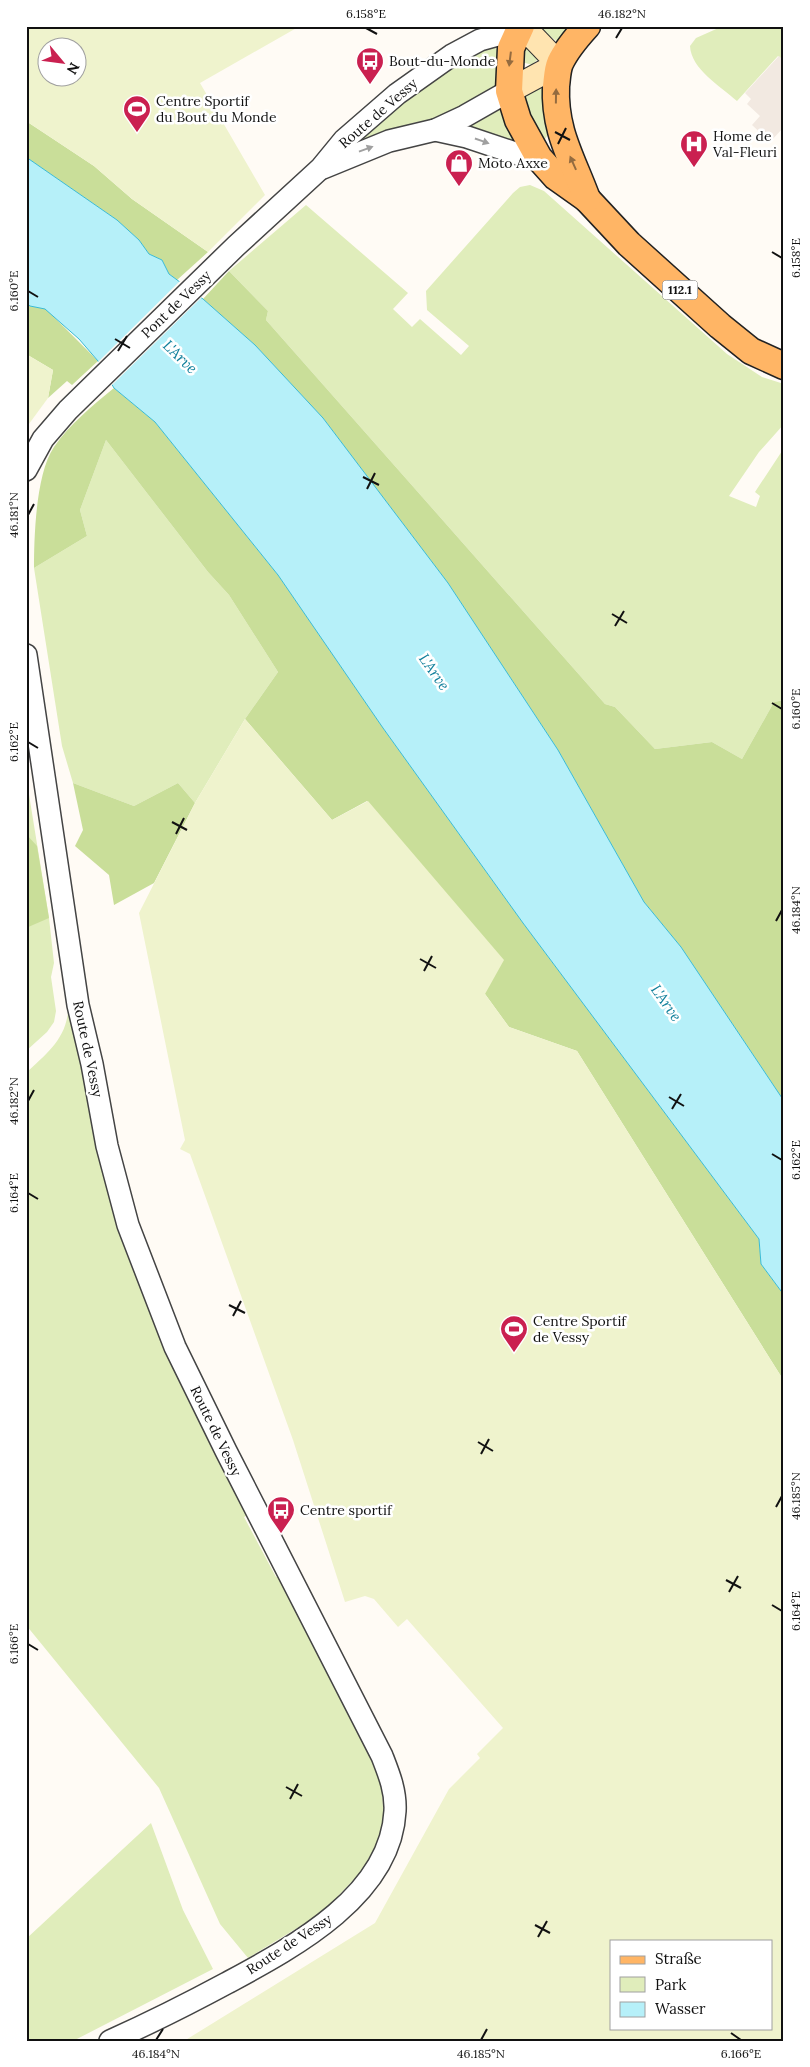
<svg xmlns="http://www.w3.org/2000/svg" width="810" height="2067" font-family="Lora,serif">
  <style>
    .green { fill: #e0edbb }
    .forest { fill: #c9de99 }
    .pitch { fill: #eff3cd; fill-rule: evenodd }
    .plaza { fill: #f2e9e1 }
    .water { fill: #b6f0f9; stroke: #39bbd5 }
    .pier { fill: #fffbf5 }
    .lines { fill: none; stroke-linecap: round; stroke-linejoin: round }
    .tertiary-casing { stroke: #444; stroke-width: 24 }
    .secondary-casing { stroke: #333; stroke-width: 26 }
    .primary-casing { stroke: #222; stroke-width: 29 }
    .tertiary { stroke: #fff; stroke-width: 21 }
    .secondary { stroke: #ffe4b0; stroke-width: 24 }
    .primary { stroke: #ffb565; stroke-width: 26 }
    .oneway { fill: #946b3f }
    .oneway2 { fill: #a0a0a0 }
    .ticks { fill: none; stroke: #111; stroke-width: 2 }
    .labels { text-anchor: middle; stroke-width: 5; stroke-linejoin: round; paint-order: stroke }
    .shield { fill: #fff; stroke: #585858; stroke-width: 1 }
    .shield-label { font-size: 12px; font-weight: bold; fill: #111 }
    .poi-label { font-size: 14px; fill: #111; stroke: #fff; text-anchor: start }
    .street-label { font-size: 14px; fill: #111; stroke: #fff }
    .water-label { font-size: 15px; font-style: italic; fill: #11809c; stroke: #fff }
    .neatline { fill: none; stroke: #111; stroke-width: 2 }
    .ticks-label { font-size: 12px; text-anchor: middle; fill: #111 }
  </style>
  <rect width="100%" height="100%" fill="#fffbf5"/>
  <g class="green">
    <path d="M540,26H574L559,43L539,28Z"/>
    <path d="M723,26H784V61L778,56L737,101C720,86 691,69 690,46L696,38Z"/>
    <path d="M527,47L539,58L532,65L522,62L524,49Z"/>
    <path d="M487,48H496L499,52L496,89L451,115L413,123L353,146C394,108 434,69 487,48Z"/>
    <path d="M550,80L552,128L542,144L533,128L523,94Z"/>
    <path d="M500,104L518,147L457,129Z"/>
    <path d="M530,185L544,191L727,354L762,377L784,384V424L759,452L729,496L756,507L760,496L755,492L784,448V700L774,702L742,759L712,742L655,749L615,707L605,704L266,320L268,311L229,271L306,205L408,293L393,309L412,327L420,319L461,355L469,346L427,310L426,291L513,193L520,187Z"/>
    <path d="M106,440L208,572L229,595L278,672L245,719L195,803L178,783L134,806L73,783L62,746L34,568L87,536L80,510Z"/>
    <path d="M26,776L49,918L54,963L51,977L56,1011L54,1022L47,1032L26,1051Z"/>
    <path d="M68,1012L82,1059L96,1145L111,1205L138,1281L176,1373L250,1514L244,1517L276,1577L281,1575L381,1775L384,1822L380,1838L361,1872L322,1913L248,1958L220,1924L159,1788L26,1625V1073C46,1054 65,1040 68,1012Z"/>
    <path d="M151,1823L183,1910L213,1969L73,2041H26V1939Z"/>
  </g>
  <g class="forest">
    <path d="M26,121L94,166L132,199L208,252L177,280L169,274L162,260L149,254L139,240L117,220L26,157Z"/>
    <path d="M229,271L268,311L266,320L605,704L615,707L655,749L712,742L742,759L774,702L784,700V1101L681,947L644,902L558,750L448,583L323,418L255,345L203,299Z"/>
    <path d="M26,303L30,306L45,308L98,361L72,385L67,381L48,398L53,370L26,354Z"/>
    <path d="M114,388L155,422L278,575L383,728L523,923L759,1239L761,1264L784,1295V1381L577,1051L509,1027L485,994L367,801L332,820L245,719L278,672L229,595L208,572L106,440L80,510L87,536L34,568C34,536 36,473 54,447C70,424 92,406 114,388Z"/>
    <path d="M73,783L134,806L178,783L195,803L154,883L114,905L109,875L75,846L83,830Z"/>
    <path d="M26,834L37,846L49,918L26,928Z"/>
  </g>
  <g class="pitch">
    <path d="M26,26H300L200,83L265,195L208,252L132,199L94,166L26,121ZM48,48H78V78H48Z"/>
    <path d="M26,354L53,370L48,398L26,428Z"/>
    <path d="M245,719L332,820L368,801L504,960L485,994L509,1027L577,1051L784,1381V2041H184L375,1923L449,1789L480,1758L477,1754L503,1728L407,1619L398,1627L374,1599L365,1596L345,1602L293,1440L190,1154L180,1149L185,1140L139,913L195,803ZM611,1941H771V2028H611Z"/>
  </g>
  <path class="plaza" d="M779,56L784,61V127L770,142L752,125L760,116L747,104L751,99L745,93Z"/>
  <path class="water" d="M26,157L117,220L139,240L149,254L162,260L169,274L203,299L255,345L323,418L448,583L558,750L644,902L681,947L784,1101V1295L761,1264L759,1239L523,923L383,728L278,575L155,422L114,388L98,361L79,339L45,309L30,306L26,303Z"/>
  <path class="pier" d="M181,280L203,296L110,387L97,363Z"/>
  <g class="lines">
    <g class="tertiary-casing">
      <g id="tertiary">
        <path d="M435,130L467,137L527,157L539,158"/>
        <path d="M323,168L389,141L435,130L465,116L509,91"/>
        <path d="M26,470L43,439L68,410L236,246L321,168L344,140L397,94L452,55L480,40L519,29"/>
        <path d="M26,655L78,1005L92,1064L107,1146L128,1225L175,1347L226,1451L382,1756C389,1774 396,1791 395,1811C391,1896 292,1948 227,1983C188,2004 150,2023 110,2041"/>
      </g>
    </g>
    <g class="secondary-casing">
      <path id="secondary" d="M509,91L559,64L534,38L519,29"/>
    </g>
    <g class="primary-casing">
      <g id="primary">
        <path d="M521,26L511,48L509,91L518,120L539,158L556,177L587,199L629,244L720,326L751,351L784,366"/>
        <path d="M587,199C572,158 554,131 556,86C557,79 557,70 560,63C566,50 577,37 587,26"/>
      </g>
    </g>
    <use href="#tertiary" class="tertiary"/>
    <use href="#secondary" class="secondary"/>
    <use href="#primary" class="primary"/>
  </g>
  <defs><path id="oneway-solid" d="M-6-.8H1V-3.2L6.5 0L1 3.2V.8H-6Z" transform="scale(1.25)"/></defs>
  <g class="oneway">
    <use href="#oneway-solid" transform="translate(510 59) rotate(97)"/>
    <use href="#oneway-solid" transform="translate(556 96) rotate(-89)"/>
    <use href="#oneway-solid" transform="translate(573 163) rotate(-114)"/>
  </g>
  <g class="oneway2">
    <use href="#oneway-solid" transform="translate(482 141) rotate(19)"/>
    <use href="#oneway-solid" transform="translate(366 149) rotate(-20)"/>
  </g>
  <path class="ticks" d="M366,28L377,34M616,38L622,28M555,132L570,140M558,144L566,128M772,252L782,258M28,291L38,297M115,339L130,348M118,351L127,336M363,477L379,485M367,489L375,473M28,515L34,504M612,614L627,623M615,626L624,611M772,703L782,709M28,742L38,748M172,822L187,830M176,834L184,818M776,921L782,910M420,959L436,968M424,971L432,956M669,1097L684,1106M28,1101L34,1090M672,1109L681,1094M772,1154L782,1160M28,1193L38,1199M229,1305L245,1313M233,1316L241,1301M478,1442L493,1451M481,1454L489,1439M776,1507L782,1496M726,1580L741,1588M729,1592L738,1576M772,1605L782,1611M28,1644L38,1650M286,1787L302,1796M290,1799L298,1784M535,1925L550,1933M538,1937L547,1921M731,2033L741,2040M156,2040L163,2029M481,2040L487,2029"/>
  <defs>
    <g id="bus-pin" transform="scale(1.4375)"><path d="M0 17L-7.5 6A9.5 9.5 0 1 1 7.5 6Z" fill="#ca2050" stroke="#fff"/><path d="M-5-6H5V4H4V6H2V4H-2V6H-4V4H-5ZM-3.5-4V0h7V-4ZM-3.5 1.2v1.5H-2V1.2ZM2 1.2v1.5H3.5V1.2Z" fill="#fff"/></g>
    <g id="stadium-pin" transform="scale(1.4375)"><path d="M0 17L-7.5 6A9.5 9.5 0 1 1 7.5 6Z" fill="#ca2050" stroke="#fff"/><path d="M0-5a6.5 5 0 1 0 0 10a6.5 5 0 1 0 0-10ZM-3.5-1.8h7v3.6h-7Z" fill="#fff"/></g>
    <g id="hospital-pin" transform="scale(1.4375)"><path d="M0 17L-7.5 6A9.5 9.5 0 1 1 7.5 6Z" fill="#ca2050" stroke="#fff"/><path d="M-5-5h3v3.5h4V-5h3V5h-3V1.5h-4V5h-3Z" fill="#fff"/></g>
    <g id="shop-pin" transform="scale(1.4375)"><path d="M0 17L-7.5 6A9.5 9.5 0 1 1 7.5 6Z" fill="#ca2050" stroke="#fff"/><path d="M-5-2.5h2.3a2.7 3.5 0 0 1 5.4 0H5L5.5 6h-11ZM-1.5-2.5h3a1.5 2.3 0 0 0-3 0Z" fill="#fff"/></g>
  </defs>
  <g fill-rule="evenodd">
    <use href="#bus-pin" x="370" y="61"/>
    <use href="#stadium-pin" x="137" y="109"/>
    <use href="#hospital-pin" x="694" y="144"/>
    <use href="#shop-pin" x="459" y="163"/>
    <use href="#stadium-pin" x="514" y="1329"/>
    <use href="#bus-pin" x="281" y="1510"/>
  </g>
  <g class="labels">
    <rect class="shield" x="662.5" y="280.5" width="35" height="19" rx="4"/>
    <g class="shield-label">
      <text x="680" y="294">112.1</text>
    </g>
    <g class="poi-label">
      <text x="389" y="66">Bout-du-Monde</text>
      <text x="156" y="106">Centre Sportif<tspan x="156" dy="16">du Bout du Monde</tspan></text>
      <text x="713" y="141">Home de<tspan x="713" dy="16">Val-Fleuri</tspan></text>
      <text x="478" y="168">Moto Axxe</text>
      <text x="533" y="1326">Centre Sportif<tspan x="533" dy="16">de Vessy</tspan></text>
      <text x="300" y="1515">Centre sportif</text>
    </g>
    <g class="street-label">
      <text transform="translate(378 113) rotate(-41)" y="5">Route de Vessy</text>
      <text transform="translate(176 304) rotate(-44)" y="5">Pont de Vessy</text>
      <text transform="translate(88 1049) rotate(78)" y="5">Route de Vessy</text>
      <text transform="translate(216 1431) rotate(64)" y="5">Route de Vessy</text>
      <text transform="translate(289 1944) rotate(-33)" y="5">Route de Vessy</text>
    </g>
    <g class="water-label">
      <text transform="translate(180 357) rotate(44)" y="5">L'Arve</text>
      <text transform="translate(434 672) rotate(55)" y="5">L'Arve</text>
      <text transform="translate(666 1003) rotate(55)" y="5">L'Arve</text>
    </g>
  </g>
  <rect width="810" height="2067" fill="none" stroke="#ffffff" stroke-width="55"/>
  <rect x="610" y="1940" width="162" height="90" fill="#ffffff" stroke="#a0a0a0"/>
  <rect x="620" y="1956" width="25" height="8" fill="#ffb565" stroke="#a0a0a0"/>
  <text x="655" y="1964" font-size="15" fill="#111111">Straße</text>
  <rect x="620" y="1977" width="25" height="15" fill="#e0edbb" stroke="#a0a0a0"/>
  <text x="655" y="1990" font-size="15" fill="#111111">Park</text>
  <rect x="620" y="2002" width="25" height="15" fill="#b6f0f9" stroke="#a0a0a0"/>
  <text x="655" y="2014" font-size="15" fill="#111111">Wasser</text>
  <g transform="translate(62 62) rotate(119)"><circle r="24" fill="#ffffff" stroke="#a0a0a0"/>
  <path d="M0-4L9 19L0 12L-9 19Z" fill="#ca2050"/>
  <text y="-8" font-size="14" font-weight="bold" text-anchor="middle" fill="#111111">N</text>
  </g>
  <rect x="28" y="28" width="754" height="2012" class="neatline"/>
  <g class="ticks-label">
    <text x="366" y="18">6.158°E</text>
    <text x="622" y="18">46.182°N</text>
    <text transform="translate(796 258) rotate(-90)" y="4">6.158°E</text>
    <text transform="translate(14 291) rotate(-90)" y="4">6.160°E</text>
    <text transform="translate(14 515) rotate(-90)" y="4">46.181°N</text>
    <text transform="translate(796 709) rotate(-90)" y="4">6.160°E</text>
    <text transform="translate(14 742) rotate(-90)" y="4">6.162°E</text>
    <text transform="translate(796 910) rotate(-90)" y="4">46.184°N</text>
    <text transform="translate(14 1101) rotate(-90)" y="4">46.182°N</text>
    <text transform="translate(796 1160) rotate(-90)" y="4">6.162°E</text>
    <text transform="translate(14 1193) rotate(-90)" y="4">6.164°E</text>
    <text transform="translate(796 1496) rotate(-90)" y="4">46.185°N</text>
    <text transform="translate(796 1611) rotate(-90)" y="4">6.164°E</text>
    <text transform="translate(14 1644) rotate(-90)" y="4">6.166°E</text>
    <text x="156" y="2058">46.184°N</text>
    <text x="481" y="2058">46.185°N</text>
    <text x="741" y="2058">6.166°E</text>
  </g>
</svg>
